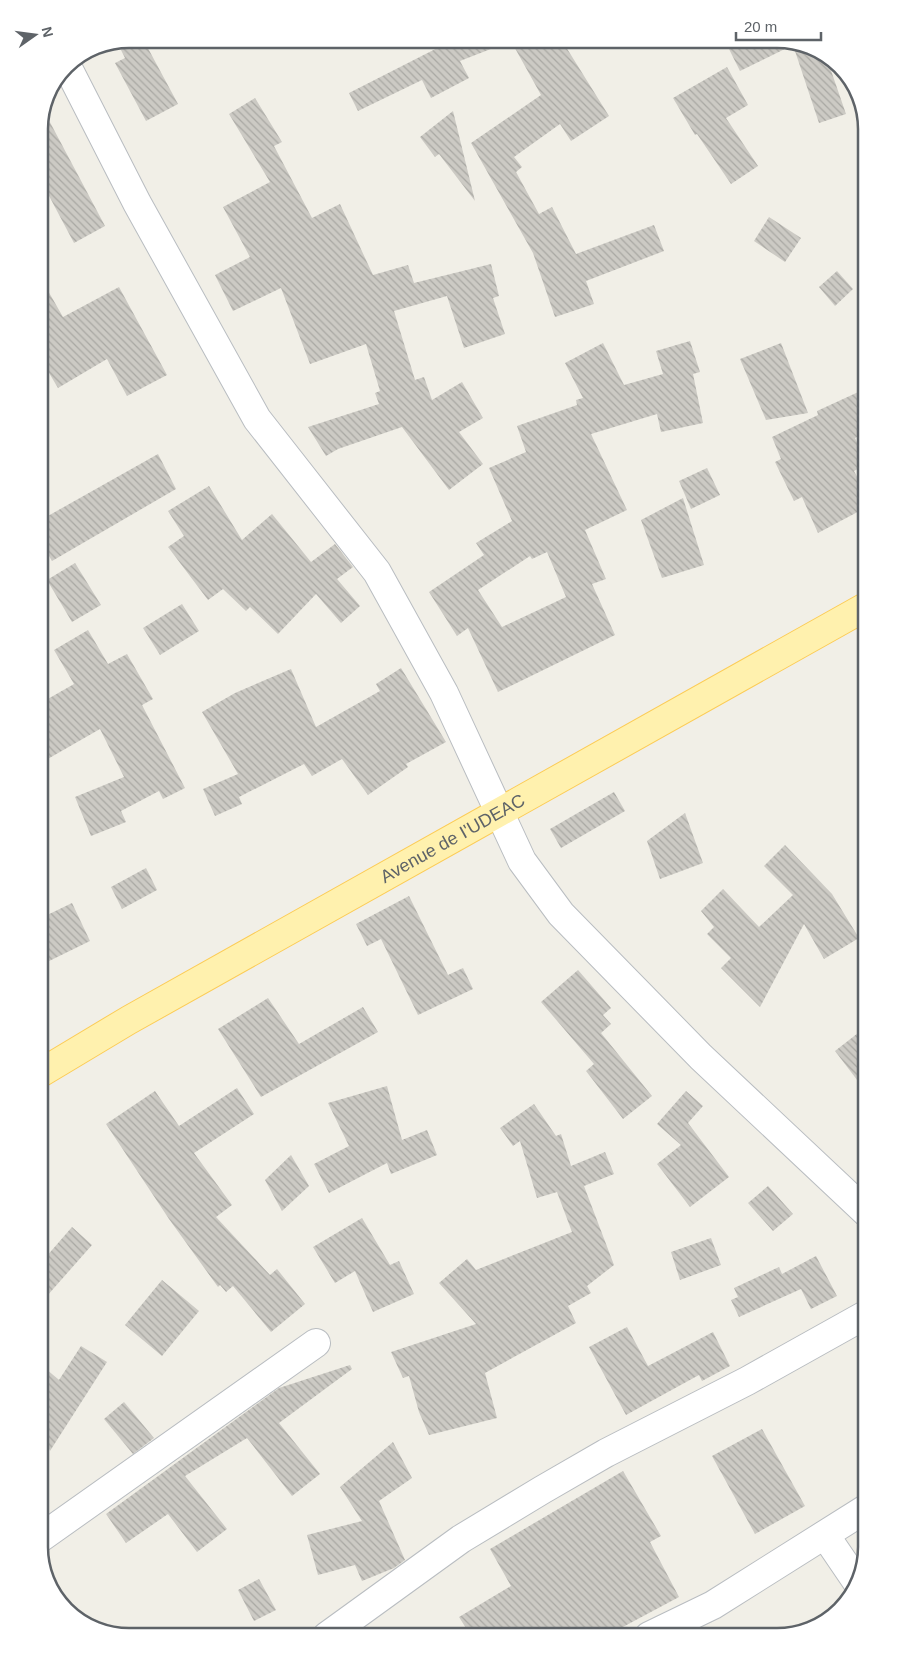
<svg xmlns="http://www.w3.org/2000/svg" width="906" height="1675" font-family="Helvetica,sans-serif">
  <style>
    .building { fill: url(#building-back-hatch); fill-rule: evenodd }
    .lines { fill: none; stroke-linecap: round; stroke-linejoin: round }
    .minor-casing { stroke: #b9bdc1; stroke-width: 30 }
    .major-casing { stroke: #fccc56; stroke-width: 30 }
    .minor { stroke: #fff; stroke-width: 28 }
    .major { stroke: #fff1ae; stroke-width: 28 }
    .labels { text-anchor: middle; stroke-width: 4.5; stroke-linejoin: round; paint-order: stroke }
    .street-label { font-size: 18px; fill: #5e6368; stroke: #fff }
    .rim { fill: none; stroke: #5e6368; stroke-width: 2.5 }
  </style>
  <defs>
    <pattern id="building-back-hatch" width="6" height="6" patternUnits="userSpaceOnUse" patternTransform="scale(1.25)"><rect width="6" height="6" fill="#cccac4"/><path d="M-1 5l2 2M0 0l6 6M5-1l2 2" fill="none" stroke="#a9a8a3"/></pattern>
  </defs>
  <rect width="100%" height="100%" fill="#f1efe7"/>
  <g class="building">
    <path d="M132,39H143L178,104L146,121L115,63L125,58L119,46Z"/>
    <path d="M455,39H561L609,116L571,141L560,124L514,157L522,167L516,172L539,214L552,207L576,254L654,225L664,251L586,281L594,304L555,317L533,253L471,143L541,95L511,41L460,61L469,78L431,98L422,80L358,111L349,93Z"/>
    <path d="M724,39H784L825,53L846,114L819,123L793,45L740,71Z"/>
    <path d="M727,67L748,105L726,118L758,166L731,184L697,134L695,135L673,98Z"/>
    <path d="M255,98L282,142L274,146L312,218L340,204L373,275L408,265L414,283L491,264L499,296L493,298L505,334L464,348L447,296L394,311L415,380L424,377L432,400L462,382L483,418L459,432L483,464L449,490L402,427L338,449L326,456L308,427L379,404L375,393L380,391L366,344L310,364L281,288L233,311L215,275L250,257L223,207L270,182L229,114Z"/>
    <path d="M44,111L105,226L74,243L39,177V123Z"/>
    <path d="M453,111L475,201L439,154L435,157L420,137Z"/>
    <path d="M769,217L801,238L785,262L754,241Z"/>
    <path d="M837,271L853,289L835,306L819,287Z"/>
    <path d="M39,275L63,317L119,287L167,375L127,396L107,359L58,388L39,356Z"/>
    <path d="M690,341L700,372L693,374L703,423L661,432L657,414L591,434L627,510L585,530L606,579L592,584L615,635L498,692L468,628L457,636L429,592L484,555L476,543L512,521L489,468L526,452L517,426L577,405L576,400L583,398L565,363L603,343L624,385L663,374L656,351ZM547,552L566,597L502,627L478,590L530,556L532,559Z"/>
    <path d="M781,343L808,413L766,420L740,359Z"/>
    <path d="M867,388V433L855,438L867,464L854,471L867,496V507L818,533L802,497L794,501L775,462L781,459L772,437L818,415L817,411Z"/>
    <path d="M158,454L176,489L52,561L39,539V521Z"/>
    <path d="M707,468L720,495L691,509L679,481Z"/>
    <path d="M209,486L242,540L272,514L311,562L335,544L353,567L337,579L360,606L341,623L316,594L278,634L250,607L246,611L223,589L208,600L168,547L184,536L168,511Z"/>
    <path d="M683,498L704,565L662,578L641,520Z"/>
    <path d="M75,563L101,605L72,622L47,580Z"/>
    <path d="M182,604L199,631L160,655L143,628Z"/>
    <path d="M88,630L108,664L127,654L153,699L142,705L185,788L163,799L159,791L121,811L126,822L91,836L75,797L124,777L100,729L39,764V704L74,684L54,650Z"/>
    <path d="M401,668L446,742L406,764L408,767L368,795L342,759L312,776L304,764L239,797L242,804L215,816L203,789L238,774L202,712L235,693L291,669L316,727L380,691L376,684Z"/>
    <path d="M614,792L625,811L561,848L550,829Z"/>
    <path d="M685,813L703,863L660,879L647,841Z"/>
    <path d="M785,845L832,894L859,938L824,959L804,924L760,1007L721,968L731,958L707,934L714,927L701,911L723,889L759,927L793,895L764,866Z"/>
    <path d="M146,868L157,890L122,909L111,887Z"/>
    <path d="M409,896L448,975L463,968L473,989L418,1015L381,939L367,946L356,924Z"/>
    <path d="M72,903L90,941L39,966V919Z"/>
    <path d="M578,970L611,1008L603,1015L611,1024L601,1033L652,1096L623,1119L586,1071L594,1064L541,1002Z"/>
    <path d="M268,998L299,1044L363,1007L378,1032L261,1097L218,1029Z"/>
    <path d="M867,1026V1093L835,1051Z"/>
    <path d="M387,1086L402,1140L427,1130L437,1155L391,1174L387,1163L329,1193L314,1164L349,1146L328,1103Z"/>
    <path d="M237,1088L254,1114L194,1153L232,1205L216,1217L270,1275L277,1269L305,1304L271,1332L233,1286L226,1292L220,1285L218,1287L169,1219L106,1124L155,1091L179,1126Z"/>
    <path d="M686,1091L703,1106L688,1123L729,1177L690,1207L657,1164L681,1145L657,1124Z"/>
    <path d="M534,1104L556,1136L561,1134L571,1166L605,1152L614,1174L584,1186L614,1265L587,1286L591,1293L568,1306L576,1323L485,1373L497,1418L429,1435L419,1412L409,1376L403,1378L391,1352L476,1324L439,1283L467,1259L476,1270L572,1232L557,1192L537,1198L520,1141L513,1146L500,1128Z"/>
    <path d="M291,1155L309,1186L282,1211L265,1180Z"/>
    <path d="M768,1186L793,1214L773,1231L748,1203Z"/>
    <path d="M362,1218L390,1265L399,1261L414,1294L373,1312L355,1271L335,1283L313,1247Z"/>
    <path d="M72,1227L92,1245L39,1305V1265Z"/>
    <path d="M711,1238L721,1265L680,1280L671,1252Z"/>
    <path d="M816,1256L837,1296L811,1309L801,1289L739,1317L731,1300L738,1297L734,1288L779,1267L782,1274Z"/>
    <path d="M162,1280L199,1311L162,1356L125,1325Z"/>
    <path d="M627,1327L648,1366L713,1332L730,1366L702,1381L699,1375L626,1415L589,1347Z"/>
    <path d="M81,1346L107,1362L50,1451L39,1425V1363L59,1380Z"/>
    <path d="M350,1365L352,1369L279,1423L320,1474L292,1496L247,1438L185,1476L227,1529L197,1552L168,1514L126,1543L106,1514L279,1388Z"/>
    <path d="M124,1402L154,1438L133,1454L104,1419Z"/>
    <path d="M762,1429L805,1506L755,1534L712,1456Z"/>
    <path d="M393,1442L412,1478L379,1501L405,1560L394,1568L362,1581L355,1565L318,1575L307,1535L362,1521L340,1487Z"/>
    <path d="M623,1471L661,1536L650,1542L679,1597L606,1636H471L459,1617L511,1586L490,1549Z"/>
    <path d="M259,1579L276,1610L254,1621L238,1590Z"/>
  </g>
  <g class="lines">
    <g class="minor-casing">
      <g id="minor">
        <path d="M66,64L137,203L257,419L377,572L444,693L522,861L561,914L701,1057L867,1213"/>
        <path d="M825,1535L857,1582"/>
        <path d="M39,1539L316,1343"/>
        <path d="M327,1636L461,1539L542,1490L606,1453L747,1381L867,1314"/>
        <path d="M649,1636L713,1605L867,1508"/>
      </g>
    </g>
    <g class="major-casing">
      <g id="major">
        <path id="s1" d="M39,1074L129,1020L867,606"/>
      </g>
    </g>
    <use href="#minor" class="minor"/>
    <use href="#major" class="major"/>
  </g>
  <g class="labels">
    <g class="street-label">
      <text dy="6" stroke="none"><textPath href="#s1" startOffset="476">Avenue de I'UDEAC</textPath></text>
    </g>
  </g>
  <path d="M0 0H906V1675H0ZM129 48H777A81 81 0 0 1 858 129V1547A81 81 0 0 1 777 1628H129A81 81 0 0 1 48 1547V129A81 81 0 0 1 129 48Z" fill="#fff" fill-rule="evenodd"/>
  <path class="rim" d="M129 48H777A81 81 0 0 1 858 129V1547A81 81 0 0 1 777 1628H129A81 81 0 0 1 48 1547V129A81 81 0 0 1 129 48Z"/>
  <g transform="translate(35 35) rotate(76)" stroke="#ffffff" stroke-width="4" paint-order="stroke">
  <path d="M0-4L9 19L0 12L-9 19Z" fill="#5e6368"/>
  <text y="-8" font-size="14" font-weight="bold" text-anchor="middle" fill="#5e6368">N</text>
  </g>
  <path d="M736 32v8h85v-8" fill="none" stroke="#5e6368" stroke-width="2.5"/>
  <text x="744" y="32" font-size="15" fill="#5e6368" stroke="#ffffff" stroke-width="4" paint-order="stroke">20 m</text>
</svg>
